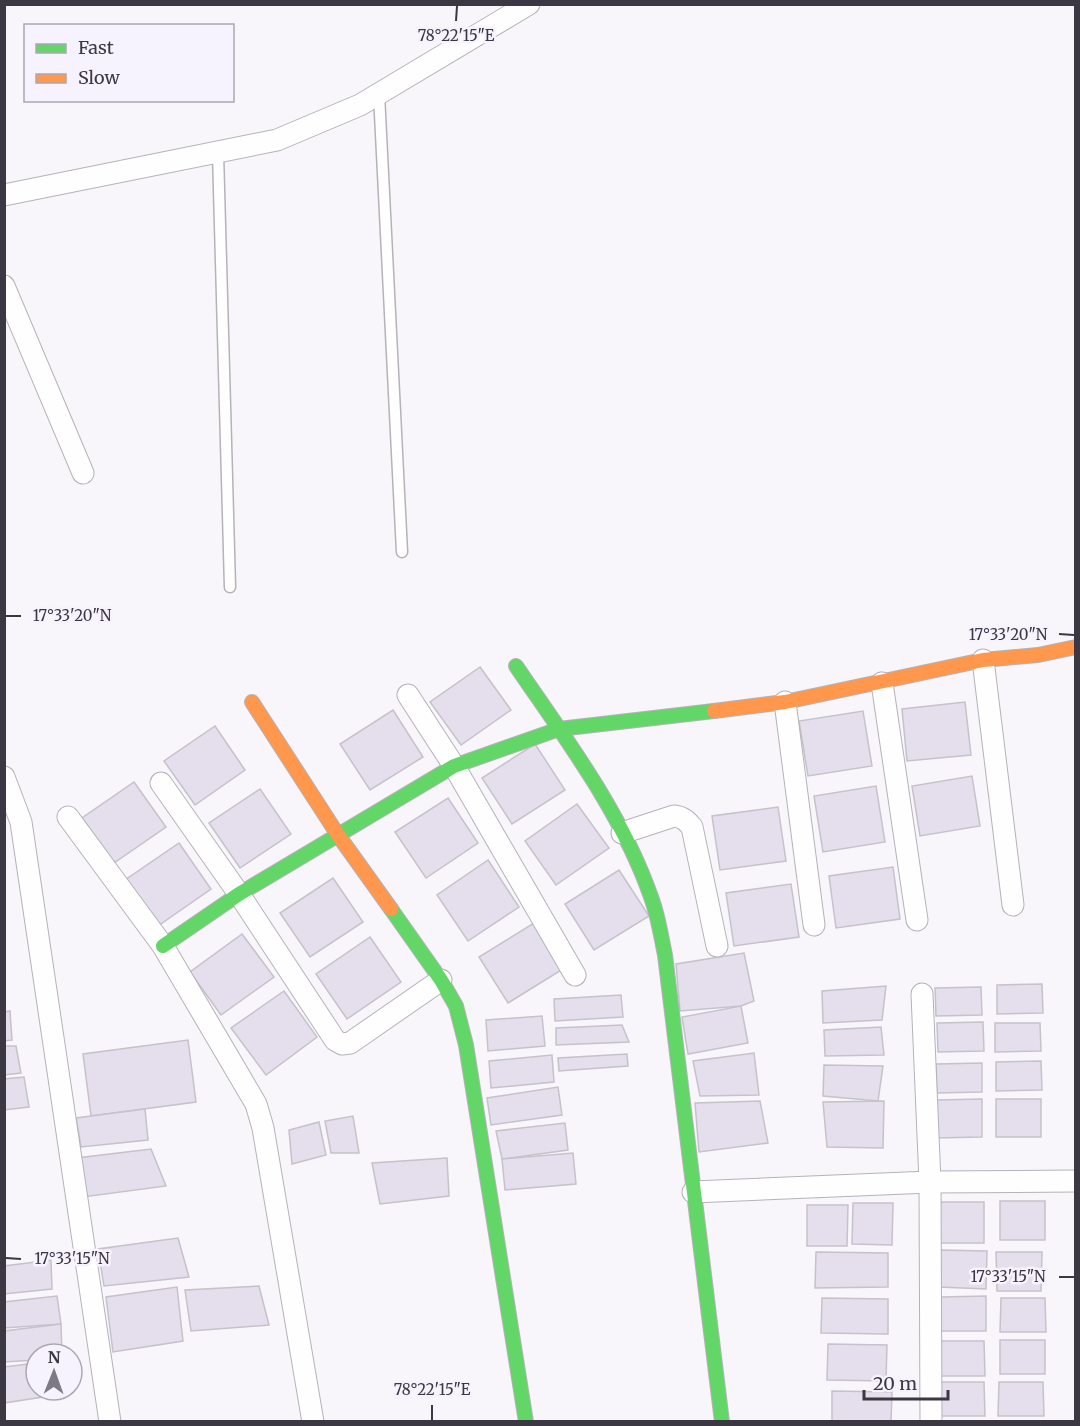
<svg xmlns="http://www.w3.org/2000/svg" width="1080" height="1426" font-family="Merriweather,serif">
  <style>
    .building { fill: #e4deed; stroke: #c5c2ca; stroke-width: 1.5 }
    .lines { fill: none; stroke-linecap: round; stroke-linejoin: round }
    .lane-casing { stroke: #b5b2b9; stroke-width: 13 }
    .street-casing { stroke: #b5b2b9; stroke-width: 23 }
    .fast-casing { stroke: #b5b2b9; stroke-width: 16 }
    .slow-casing { stroke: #b5b2b9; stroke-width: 16 }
    .lane { stroke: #fefefe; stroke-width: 10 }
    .street { stroke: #fefefe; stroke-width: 21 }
    .fast { stroke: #63d668; stroke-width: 14 }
    .slow { stroke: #ff974d; stroke-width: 14 }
    .ticks { fill: none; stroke: #3c3843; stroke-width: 2 }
    .ticks-label { font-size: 15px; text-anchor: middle; fill: #3c3843; stroke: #f7f3fe; stroke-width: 5; stroke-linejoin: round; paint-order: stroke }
  </style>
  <rect width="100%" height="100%" fill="#f8f6fb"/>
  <g class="building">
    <path d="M480,667L511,710L461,745L430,702Z"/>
    <path d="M965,702L971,755L907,761L902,709Z"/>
    <path d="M393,710L423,757L370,790L340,744Z"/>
    <path d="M863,711L872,766L808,776L799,721Z"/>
    <path d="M215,726L245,770L195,805L164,761Z"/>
    <path d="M535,744L565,790L512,824L482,778Z"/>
    <path d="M972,776L980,826L920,836L912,786Z"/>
    <path d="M134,782L166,827L114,863L82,818Z"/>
    <path d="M876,786L885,842L823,852L814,796Z"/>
    <path d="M260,789L291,834L240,868L209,823Z"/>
    <path d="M448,798L478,843L426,878L395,832Z"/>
    <path d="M577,804L609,848L556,885L525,841Z"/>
    <path d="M778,807L786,861L720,870L712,816Z"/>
    <path d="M179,843L211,889L158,926L125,880Z"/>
    <path d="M488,860L519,907L468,941L437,895Z"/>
    <path d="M893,867L900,919L836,928L829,876Z"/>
    <path d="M619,870L649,916L594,950L565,904Z"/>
    <path d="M333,878L363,922L310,957L280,913Z"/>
    <path d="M791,884L799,937L734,946L726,893Z"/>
    <path d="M534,923L563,969L508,1003L479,957Z"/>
    <path d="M242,934L274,977L221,1015L190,972Z"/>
    <path d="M370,937L401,982L347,1019L316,974Z"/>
    <path d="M744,953L754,1001L741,1006L680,1011L676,964Z"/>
    <path d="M1042,984L1043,1013L997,1014V985Z"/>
    <path d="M886,986L882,1020L823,1023L822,991Z"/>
    <path d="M981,987L982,1015L936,1016L935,988Z"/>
    <path d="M284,991L317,1037L266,1075L231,1028Z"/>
    <path d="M621,995L623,1017L555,1021L554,999Z"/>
    <path d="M741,1006L748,1043L688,1054L682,1017Z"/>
    <path d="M10,1011L12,1040L4,1041V1012Z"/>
    <path d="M542,1016L545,1046L488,1051L486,1020Z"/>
    <path d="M983,1022L984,1051L938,1052L937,1023Z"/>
    <path d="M995,1023H1040L1041,1051L995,1052Z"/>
    <path d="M622,1025L629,1042L556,1045V1028Z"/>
    <path d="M881,1027L884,1055L825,1056L824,1030Z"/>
    <path d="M188,1040L196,1102L91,1116L83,1054Z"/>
    <path d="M4,1046H16L21,1073L4,1075Z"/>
    <path d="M754,1053L759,1095L700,1096L693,1061Z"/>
    <path d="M627,1054L628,1066L559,1071L558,1058Z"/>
    <path d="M552,1055L554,1082L491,1088L489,1061Z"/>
    <path d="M1041,1061L1042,1090L996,1091V1062Z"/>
    <path d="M982,1063V1092L937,1093L936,1064Z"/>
    <path d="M824,1065L883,1066L878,1101L823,1096Z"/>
    <path d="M24,1077L29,1107L4,1110V1079Z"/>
    <path d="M558,1087L562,1115L491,1125L487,1098Z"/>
    <path d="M982,1099V1137L936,1138V1100Z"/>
    <rect x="996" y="1099" width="45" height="38"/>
    <path d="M760,1101L768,1143L699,1152L695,1103Z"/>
    <path d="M884,1101L883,1148L827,1147L823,1102Z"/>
    <path d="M145,1109L148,1140L81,1147L76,1118Z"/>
    <path d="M353,1116L359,1153H331L325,1121Z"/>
    <path d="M319,1122L326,1155L292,1164L289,1130Z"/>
    <path d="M565,1123L568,1150L502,1159L496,1131Z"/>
    <path d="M151,1149L166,1186L83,1197L77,1158Z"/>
    <path d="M573,1153L576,1184L505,1190L502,1159Z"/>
    <path d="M447,1158L449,1196L380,1204L372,1163Z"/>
    <rect x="1000" y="1201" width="45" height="39"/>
    <rect x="939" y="1202" width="45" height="41"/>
    <path d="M853,1203H893L892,1245L852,1244Z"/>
    <path d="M807,1205H848L847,1246H807Z"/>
    <path d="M178,1238L189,1277L104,1286L98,1249Z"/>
    <path d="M940,1250L987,1251L986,1289L939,1287Z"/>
    <path d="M816,1252L888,1253V1287L815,1288Z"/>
    <path d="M996,1252H1042L1041,1291H997Z"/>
    <path d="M51,1260L52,1289L4,1294V1266Z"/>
    <path d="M259,1286L269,1325L191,1331L185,1290Z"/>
    <path d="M177,1287L183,1341L113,1352L106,1297Z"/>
    <path d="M57,1296L61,1324L4,1328V1302Z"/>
    <path d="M986,1296V1331H941V1297Z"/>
    <path d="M822,1298L888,1299V1334L821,1333Z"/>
    <path d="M1001,1298H1045L1046,1332H1000Z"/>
    <path d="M61,1324L62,1354H36V1360L4,1362V1331Z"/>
    <rect x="1000" y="1340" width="45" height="34"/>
    <path d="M939,1341H984L985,1376H939Z"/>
    <path d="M828,1344L887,1345L886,1381L827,1380Z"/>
    <path d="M36,1363V1390H62V1394L4,1403V1367Z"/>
    <path d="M940,1382H984L985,1416H939Z"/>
    <path d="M999,1382H1043L1044,1416H998Z"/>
    <path d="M832,1391L892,1392L891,1422H832Z"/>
  </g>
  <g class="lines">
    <g class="lane-casing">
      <g id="lane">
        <path d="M379,94L402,552"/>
        <path d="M218,153L230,587"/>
      </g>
    </g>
    <g class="street-casing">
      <g id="street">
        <path d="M4,195L277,140L360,105L529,4"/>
        <path d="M4,286L83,473"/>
        <path d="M983,660L1013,905"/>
        <path d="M882,683L917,920"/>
        <path d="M408,695L454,766L575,975"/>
        <path d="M785,702L814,925"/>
        <path d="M4,777L21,822L110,1422"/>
        <path d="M161,783L239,894L335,1040L342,1044L350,1043L441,980"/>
        <path d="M68,817L163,946L256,1104L263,1128L313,1422"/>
        <path d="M622,833L674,816C683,817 687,821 692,827L717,946"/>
        <path d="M922,994L930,1182L931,1422"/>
        <path d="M693,1192L930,1182L1076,1181"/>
      </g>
    </g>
    <g class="fast-casing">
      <g id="fast">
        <path d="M516,666C565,738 622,813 651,897C658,915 661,936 665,955L722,1422"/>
        <path d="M391,909L441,980L456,1006L466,1045L526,1422"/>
        <path d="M163,946L239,894L454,766L559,729L714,711"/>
      </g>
    </g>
    <g class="slow-casing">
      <g id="slow">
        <path d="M252,702L338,835L391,909"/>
        <path d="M714,711L785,702L983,660L1038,655L1076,647"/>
      </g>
    </g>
    <use href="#lane" class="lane"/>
    <use href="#street" class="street"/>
    <use href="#fast" class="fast"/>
    <use href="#slow" class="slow"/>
  </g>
  <path class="ticks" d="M456,21L457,6M6,616H21M1059,634L1074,635M6,1258L21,1259M1059,1277H1074M432,1420V1405"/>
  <g class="ticks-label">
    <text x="456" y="41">78°22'15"E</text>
    <text x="72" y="621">17°33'20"N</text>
    <text x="1008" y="640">17°33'20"N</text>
    <text x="72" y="1264">17°33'15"N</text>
    <text x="1008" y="1282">17°33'15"N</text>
    <text x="432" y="1395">78°22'15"E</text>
  </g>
  <rect width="1080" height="1426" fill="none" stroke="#3c3843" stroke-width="12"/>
  <rect x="24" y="24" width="210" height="78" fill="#f7f3fe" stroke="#aca8b3" stroke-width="1.5"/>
  <rect x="36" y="44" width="30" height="9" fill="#63d668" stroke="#aca8b3" stroke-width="1.5"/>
  <text x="78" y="54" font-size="18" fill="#3c3843">Fast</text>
  <rect x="36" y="74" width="30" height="9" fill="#ff974d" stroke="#aca8b3" stroke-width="1.5"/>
  <text x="78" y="84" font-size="18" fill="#3c3843">Slow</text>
  <g transform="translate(54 1372) rotate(1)"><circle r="28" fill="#f7f3fe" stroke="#aca8b3" stroke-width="1.5"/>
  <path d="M0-4.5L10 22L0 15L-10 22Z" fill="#7e7a83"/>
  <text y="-9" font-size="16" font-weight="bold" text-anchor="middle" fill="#3c3843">N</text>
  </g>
  <path d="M864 1390v9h84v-9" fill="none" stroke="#3c3843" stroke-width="3"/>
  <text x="873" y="1390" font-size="18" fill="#3c3843" stroke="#f7f3fe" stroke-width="4.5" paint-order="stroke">20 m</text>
</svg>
